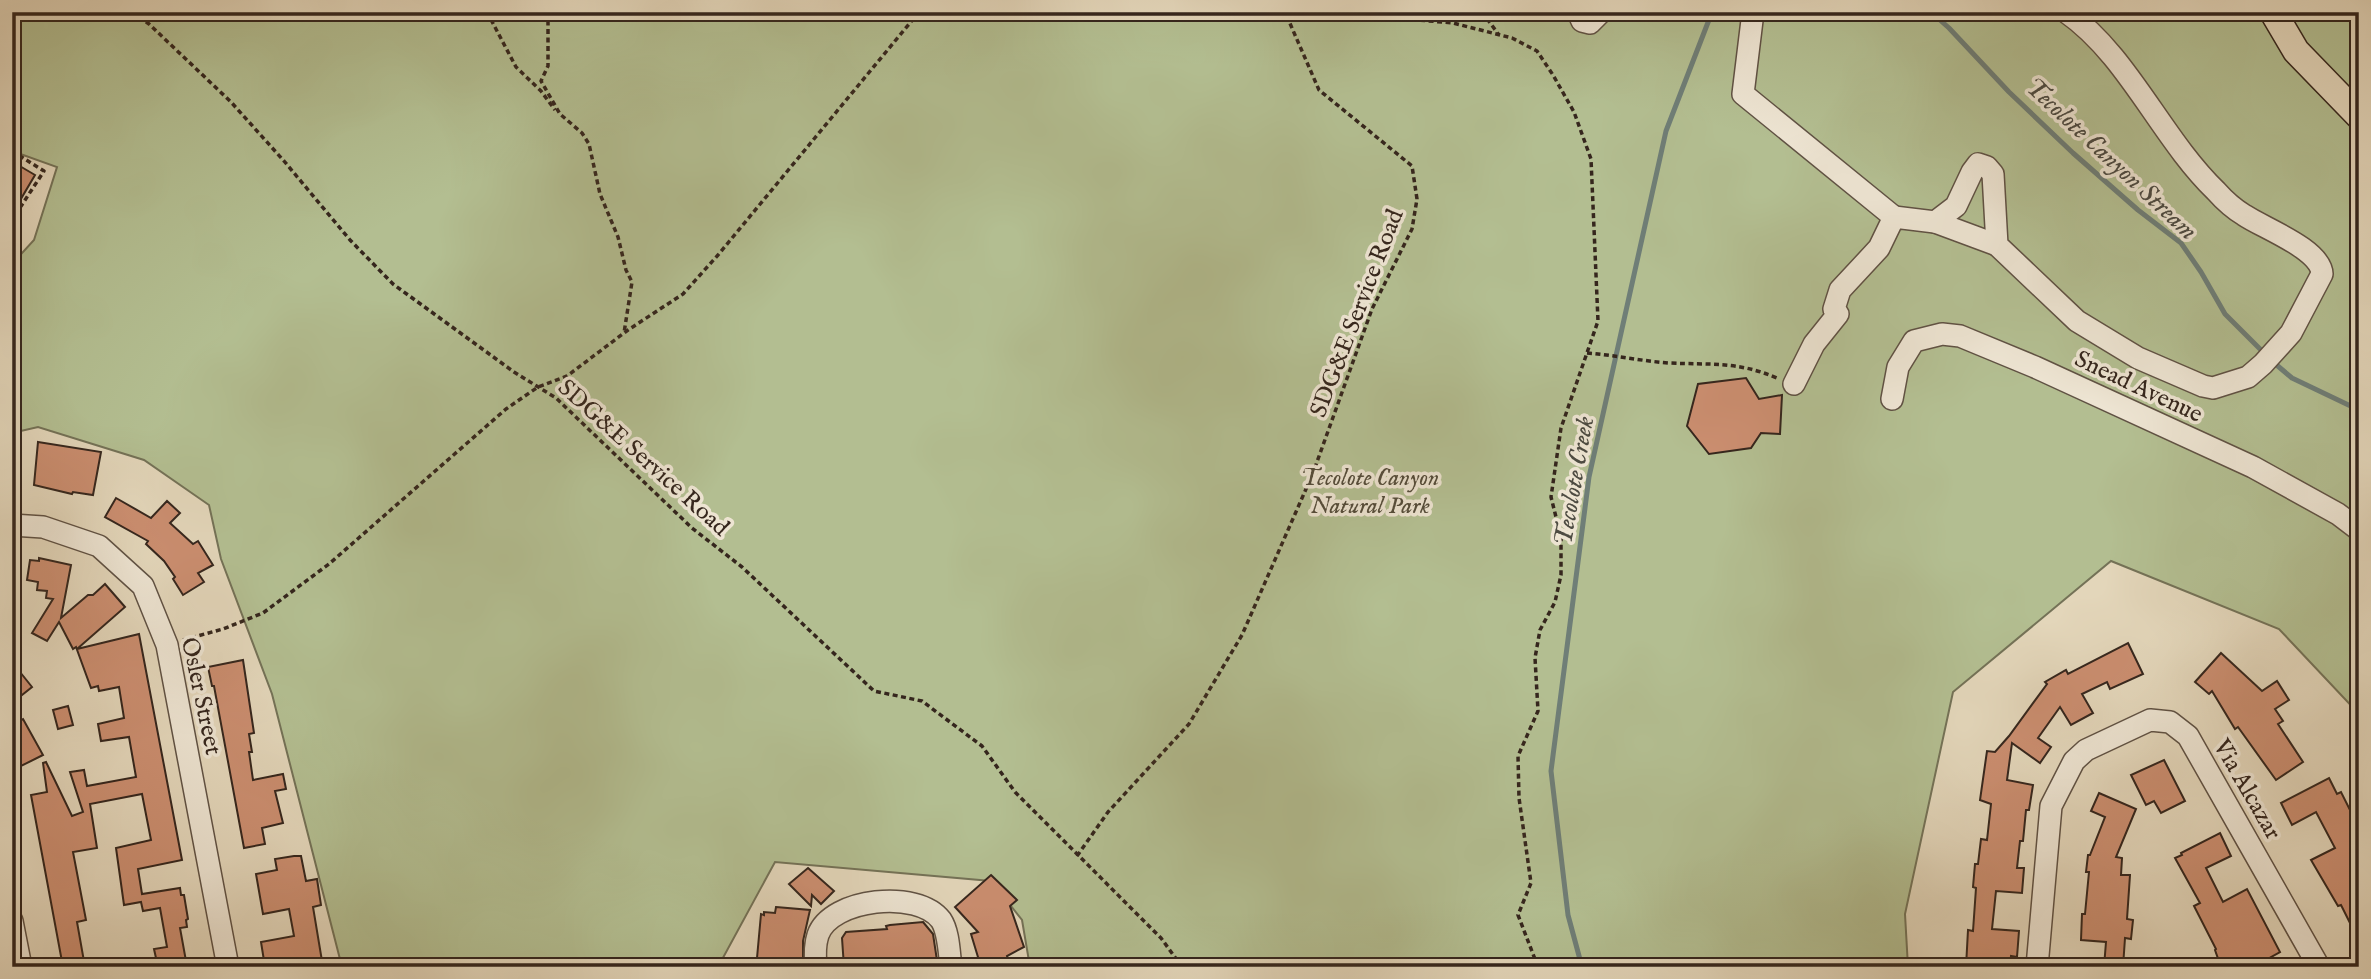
<svg xmlns="http://www.w3.org/2000/svg" width="2371" height="979" font-family="'IM FELL English',serif">
  <style>
    .green { fill: #b3be91; stroke: #747257; stroke-width: 2 }
    .lines { fill: none; stroke-linecap: round; stroke-linejoin: round }
    .stream { stroke: #6f7e77; stroke-width: 5 }
    .building { fill: #cb8e70; stroke: #35261d; stroke-width: 2 }
    .minor-casing { stroke: #605244; stroke-width: 24 }
    .major-casing { stroke: #35261d; stroke-width: 29 }
    .path { stroke: #35261d; stroke-width: 3.5; stroke-dasharray: 5 3.5; stroke-linecap: butt }
    .minor { stroke: #ede4d2; stroke-width: 21 }
    .major { stroke: #e3d6ba; stroke-width: 26 }
    .labels { text-anchor: middle; stroke-width: 7; stroke-linejoin: round; paint-order: stroke }
    .street-label { font-size: 24px; fill: #35261d; stroke: #ede4d2 }
    .park-label { font-size: 24px; font-style: italic; fill: #544c3a; stroke: #ede4d2 }
    .water-label { font-size: 26px; font-style: italic; fill: #4d4b42; stroke: #ede4d2 }
  </style>
  <rect width="100%" height="100%" fill="#e3d6ba"/>
  <filter id="stains"><feTurbulence type="fractalNoise" baseFrequency=".00286" numOctaves="4"/><feColorMatrix values="0 0 0 0 .2 0 0 0 0 .09 0 0 0 0 .02 0 0 0 .5 -.17"/></filter>
  <radialGradient id="worn" r=".72"><stop offset=".6" stop-color="#630" stop-opacity="0"/><stop offset="1" stop-color="#630" stop-opacity=".3"/></radialGradient>
  <path class="green" d="M12,12H2350L2359,30V714L2279,629L2111,561L1953,692L1905,914L1908,967H1030L1022,920L991,881L775,862L718,967H342L272,694L221,559L209,505L144,460L38,427L12,433V264L34,240L57,167L12,151Z"/>
  <g class="lines">
    <g class="stream">
      <path d="M1931,12L1949,28L2009,92L2073,153L2138,210L2181,243L2201,272L2225,314L2266,355"/>
      <path d="M2273,362L2292,378L2359,410"/>
      <path d="M1582,967L1568,915L1551,771L1589,477L1666,131L1712,12"/>
    </g>
  </g>
  <g class="building">
    <path d="M18,165L35,175L12,214V173Z"/>
    <path d="M1746,378L1759,399L1782,395L1780,434L1761,433L1751,448L1709,454L1687,426L1698,384Z"/>
    <path d="M38,442L101,452L93,495L73,492L72,494L34,485Z"/>
    <path d="M116,498L151,518L167,501L180,513L170,523L193,544L198,541L213,565L198,573L204,582L183,595L173,579L175,577L164,561L146,544L148,541L105,517Z"/>
    <path d="M39,558L71,565L61,618L88,595H93L105,584L125,607L77,649L139,634L182,860L138,869L142,894L180,888L181,895H184L188,919L186,920L187,927L180,928L186,961L158,967L154,949L167,947L160,908L143,911L141,902L124,905L116,848L151,840L142,794L90,804L97,848L73,852L86,920L77,922L85,967H63L31,795L47,792L43,763L46,762L72,816L83,812L70,772L84,770L87,786L136,777L129,737L101,741L98,724L124,718L119,687L99,691L98,686L91,688L76,647L73,649L59,622L47,641L32,633L53,599L46,598L47,591L37,590L38,582L27,580L30,560L39,561Z"/>
    <path d="M2128,643L2143,674L2110,689L2107,682L2082,694L2093,713L2071,725L2060,707L2038,738L2051,747L2040,763L2012,743L2007,780L2033,785L2029,810H2026L2023,841H2020L2017,868H2024L2022,893L1996,891L1992,929L2019,931L2017,957L2011,956L2010,967H1966L1968,930L1973,931L1976,888L1973,887L1975,864H1978L1981,839L1987,840L1991,804L1980,800L1987,751L1995,752L2009,736L2047,684L2045,682L2066,670L2068,674Z"/>
    <path d="M2221,653L2262,691L2277,681L2289,700L2275,709L2283,721L2278,724L2303,762L2276,780L2238,727L2235,729L2212,691L2209,694L2195,682Z"/>
    <path d="M243,660L254,733L249,734L252,752H249L253,780L283,774L286,789L275,791L283,823L262,828L265,844L244,848L214,686H212L208,667Z"/>
    <path d="M12,662L32,687L12,703Z"/>
    <path d="M68,706L73,725L58,729L53,710Z"/>
    <path d="M23,719L43,755L21,766L17,758L12,760V725Z"/>
    <path d="M2164,760L2185,801L2161,813L2154,801L2146,805L2131,775Z"/>
    <path d="M2329,778L2337,794L2341,792L2354,818L2359,816V941L2341,905L2338,906L2311,860L2335,848L2316,812L2292,825L2281,803Z"/>
    <path d="M2099,793L2136,809L2116,857L2122,858L2121,875H2130L2127,919L2133,920L2131,939L2125,938L2123,967H2104L2106,942L2081,940L2082,914H2085L2089,872H2086L2088,855H2090L2105,817L2091,811Z"/>
    <path d="M2220,833L2231,856L2206,868L2223,902L2247,889L2280,952L2253,967H2221L2215,950L2216,949L2194,906L2200,903L2175,858L2182,855L2181,853Z"/>
    <path d="M294,856H301L306,881L317,879L321,905L313,907L323,967H265L261,942L294,936L289,909L263,914L256,874L277,870L275,859Z"/>
    <path d="M808,868L834,891L821,904L812,895L811,906L789,884Z"/>
    <path d="M991,875L1017,900L1010,906L1024,947L1007,956L1010,967H981L971,934L978,932L955,907Z"/>
    <path d="M776,907L810,910L803,941V967H758L757,958L761,914L764,915V912L775,913Z"/>
    <path d="M923,922L933,934L938,967H844L842,938L846,932L887,929L886,926L890,925Z"/>
  </g>
  <g class="lines">
    <g class="minor-casing">
      <g id="minor">
        <path d="M1578,12L1582,21L1590,23L1601,12"/>
        <path d="M1753,12L1743,94L1894,217"/>
        <path d="M1935,222L1997,245"/>
        <path d="M1794,384L1814,344L1838,314L1834,309L1840,290L1879,248L1894,217L1935,222L1956,206L1972,172L1978,164L1987,167L1993,174L1997,245L2077,321L2138,358L2203,386L2213,388L2248,377L2263,364L2291,333L2322,274C2321,249 2263,228 2244,215C2234,209 2224,200 2216,191C2161,138 2128,55 2066,12"/>
        <path d="M1892,399L1898,367L1914,341L1942,334L1960,336L2035,367L2253,467L2338,514L2359,530"/>
        <path d="M12,525L43,527L99,546L143,586L167,645L228,967"/>
        <path d="M12,921L21,967"/>
        <path d="M816,967C815,957 815,944 818,935C831,898 918,889 941,920C949,932 949,953 951,967"/>
        <path d="M2037,967L2051,806L2074,761L2086,750L2150,720L2170,722L2188,736L2319,967"/>
      </g>
    </g>
    <g class="major-casing">
      <path id="major" d="M2273,12L2296,51L2359,116"/>
    </g>
    <g class="path">
      <path d="M132,12L149,24L231,102L284,161L350,240L393,284L514,372L556,398L692,528L742,567L874,691L922,701L982,746L1015,792L1161,938L1182,967"/>
      <path d="M487,12L516,67L541,91L555,110"/>
      <path d="M548,12V66L541,81L560,114L582,133L589,144L600,194L618,237L626,270L632,282L624,333"/>
      <path d="M1370,12L1395,18L1453,23L1512,38L1537,51L1553,75L1574,112L1591,159L1598,321L1561,428L1551,497L1561,537V575L1555,602L1540,630L1535,658L1538,711L1518,756L1519,798L1531,883L1518,915L1538,967"/>
      <path d="M1472,12L1485,16L1499,35"/>
      <path d="M12,151L44,171L12,220"/>
      <path d="M1587,353C1614,355 1641,361 1669,363C1711,365 1737,361 1777,378"/>
      <path d="M183,640L223,629L263,613L329,564L506,409L538,387L567,376L628,330L683,294L718,255L919,12"/>
      <path d="M1077,856L1108,812L1189,724L1242,635L1313,473L1372,309L1412,229L1417,199L1412,166L1319,90L1285,12"/>
    </g>
    <use href="#minor" class="minor"/>
    <use href="#major" class="major"/>
  </g>
  <g class="labels">
    <g class="street-label">
      <text transform="translate(1356 313) rotate(-69)" y="8">SDG&amp;E Service Road</text>
      <text transform="translate(2139 386) rotate(25)" y="8">Snead Avenue</text>
      <text transform="translate(644 457) rotate(42)" y="8">SDG&amp;E Service Road</text>
      <text transform="translate(202 696) rotate(78)" y="8">Osler Street</text>
      <text transform="translate(2248 789) rotate(60)" y="8">Via Alcazar</text>
    </g>
    <g class="park-label">
      <text x="1370" y="485">Tecolote Canyon<tspan x="1370" dy="28">Natural Park</tspan></text>
    </g>
    <g class="water-label">
      <text transform="translate(2112 158) rotate(43)" y="9">Tecolote Canyon Stream</text>
      <text transform="translate(1573 481) rotate(-80)" y="9">Tecolote Creek</text>
    </g>
  </g>
  <rect width="2371" height="979" fill="none" stroke="#e3d6ba" stroke-width="42"/>
  <rect x="14" y="14" width="2343" height="951" fill="none" stroke="#35261d" stroke-width="3.5"/>
  <rect x="21" y="21" width="2329" height="937" fill="none" stroke="#35261d" stroke-width="2"/>
  <rect width="100%" height="100%" filter="url(#stains)"/>
  <rect width="100%" height="100%" fill="url(#worn)"/>
</svg>
